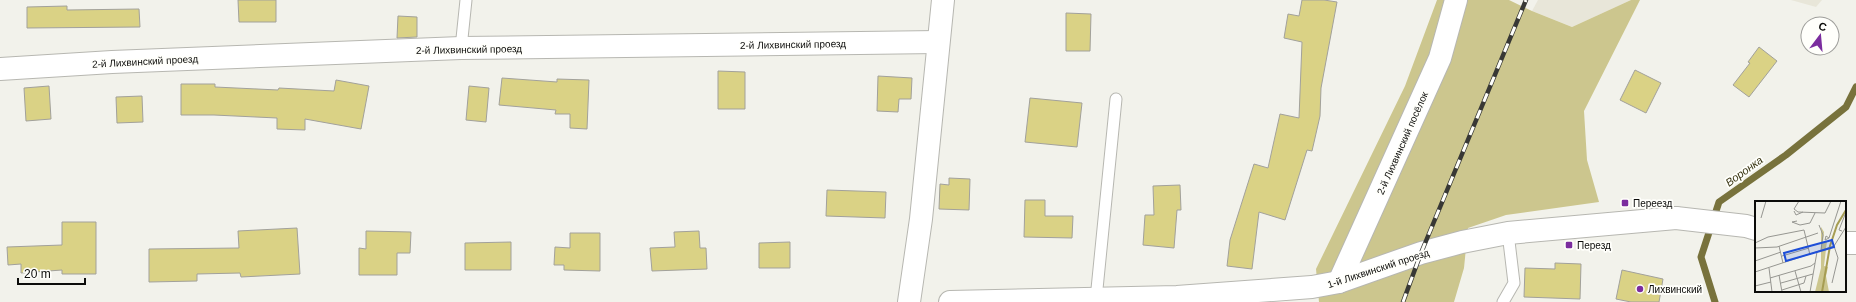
<svg xmlns="http://www.w3.org/2000/svg" width="1856" height="302" font-family="Arial,sans-serif">
  <style>
    .built { fill: #e8e6d9 }
    .green { fill: #ccc68e }
    .lines { fill: none; stroke-linecap: round; stroke-linejoin: round }
    .stream { stroke: #78723c; stroke-width: 7 }
    .building { fill: #dad285; stroke: #a2a19b }
    .service-casing { stroke: #b7b7b1; stroke-width: 13 }
    .minor-casing { stroke: #b7b7b1; stroke-width: 24 }
    .tertiary-casing { stroke: #b7b7b1; stroke-width: 24 }
    .service { stroke: #fff; stroke-width: 11 }
    .minor { stroke: #fff; stroke-width: 22 }
    .tertiary { stroke: #fff; stroke-width: 22 }
    .rail-casing { stroke: #383835; stroke-width: 4.5 }
    .rail { stroke: #fffffb; stroke-width: 3; stroke-dasharray: 9; stroke-linecap: butt }
    .poi-dot { fill: #7b2d9e; stroke: #fffffb; stroke-width: 1.5 }
    .labels { text-anchor: middle; stroke-width: 3.5; stroke-linejoin: round; paint-order: stroke }
    .street-label { font-size: 10px; fill: #0c0c0a; stroke: #fffffb }
    .poi-label { font-size: 10px; fill: #0c0c0a; stroke: #fffffb; text-anchor: start }
    .water-label { font-size: 11px; font-style: italic; fill: #393513; stroke: #fffffb }
    .inset-river { fill: none; stroke: #a69d52; stroke-width: 2 }
    .inset-road { fill: none; stroke: #969691; stroke-width: 1 }
    .view { fill: #1d4ed8; fill-opacity: 0.15; stroke: #1d4ed8; stroke-width: 2 }
    .inset-edge { fill: none; stroke: #0c0c0a; stroke-width: 2 }
  </style>
  <rect width="100%" height="100%" fill="#f2f2eb"/>
  <g class="built">
    <path d="M1538,0H1631L1572,27L1532,11Z"/>
    <path d="M1791,0H1822L1816,7Z"/>
  </g>
  <path class="green" d="M1437,0H1509L1532,11L1572,27L1631,0H1640L1584,111L1587,160L1599,202L1506,215L1468,228L1464,268L1454,302H1319L1316,269L1405,86Z"/>
  <g class="lines">
    <path class="stream" d="M1715,302L1701,257L1719,202L1786,155L1846,107L1856,87"/>
  </g>
  <g class="building">
    <path d="M238,0H276V22H239Z"/>
    <path d="M1302,0H1324L1337,2L1321,88L1320,116L1312,151L1307,150L1285,220L1259,212L1252,269L1227,266L1230,240L1254,164L1268,168L1280,114L1299,118L1302,42L1284,38L1288,14L1299,16Z"/>
    <path d="M67,6V10L139,9L140,27L27,28V7Z"/>
    <path d="M1066,13L1091,14L1090,51H1066Z"/>
    <path d="M398,16L417,17V37L397,38Z"/>
    <path d="M1759,47L1777,61L1749,97L1733,85L1750,63L1748,62Z"/>
    <path d="M1635,70L1661,83L1646,113L1620,100Z"/>
    <path d="M718,71L745,72V109H718Z"/>
    <path d="M878,76L912,78L911,99H899L898,112L877,111Z"/>
    <path d="M502,78L557,82V79L589,80L587,129L570,128V114H555L556,110L499,105Z"/>
    <path d="M336,80L369,86L361,129L305,119V130L277,129V118L214,115H181V84H215V87L278,90L279,88L334,91Z"/>
    <path d="M49,86L51,119L26,121L24,88Z"/>
    <path d="M469,86L489,88L486,122L466,120Z"/>
    <path d="M142,96L143,122L117,123L116,97Z"/>
    <path d="M1030,98L1082,103L1077,147L1025,142Z"/>
    <path d="M949,178L970,179L969,210L939,209L940,184L949,185Z"/>
    <path d="M1180,185L1181,210H1177L1174,248L1143,245L1145,215H1154L1153,186Z"/>
    <path d="M827,190L886,192L885,218L826,216Z"/>
    <path d="M1025,200H1045V216H1073L1072,238L1024,237Z"/>
    <path d="M62,222H96V274H62V270L21,273V264L8,265L7,247L62,245Z"/>
    <path d="M297,228L300,274L241,277L240,273L197,274V281L149,282V249L239,248L238,231Z"/>
    <path d="M366,231L411,232L410,253H397V275H359V248L366,249Z"/>
    <path d="M699,231L700,248H706L707,269L652,271L650,248L675,247L674,232Z"/>
    <path d="M570,233H600V271L564,270V265H554L555,247L570,248Z"/>
    <path d="M511,242V270H465V243Z"/>
    <path d="M790,242V268H759V243Z"/>
    <path d="M1555,263L1581,264L1580,299L1524,297L1525,268L1555,269Z"/>
    <path d="M1622,270L1663,279L1659,302H1631L1616,299Z"/>
  </g>
  <g class="lines">
    <g class="service-casing">
      <g id="service">
        <path d="M461,48L466,0"/>
        <path d="M1096,299L1116,99"/>
        <path d="M1503,302L1514,283L1508,233"/>
      </g>
    </g>
    <g class="minor-casing">
      <g id="minor">
        <path d="M0,69L112,62L461,48L938,42"/>
        <path d="M1339,282L1440,58L1456,0"/>
        <path d="M909,302L921,219L943,0"/>
        <path d="M950,302L1177,297L1312,287L1339,282L1421,253L1462,242L1508,233L1676,218"/>
      </g>
    </g>
    <g class="tertiary-casing">
      <g id="tertiary">
        <path d="M1676,218L1746,226L1756,229"/>
        <path d="M1845,243H1856"/>
      </g>
    </g>
    <use href="#service" class="service"/>
    <use href="#minor" class="minor"/>
    <use href="#tertiary" class="tertiary"/>
    <g class="rail-casing">
      <path id="rail" d="M1403,302L1421,253L1526,0"/>
    </g>
    <use href="#rail" class="rail"/>
  </g>
  <g class="poi-dot">
    <rect x="1621" y="199" width="8" height="8" rx="2"/>
    <rect x="1565" y="241" width="8" height="8" rx="2"/>
    <circle cx="1640" cy="289" r="4"/>
  </g>
  <g class="labels">
    <g class="street-label">
      <text transform="translate(793 44) rotate(-1)" y="4">2-й Лихвинский проезд</text>
      <text transform="translate(469 49) rotate(-1)" y="4">2-й Лихвинский проезд</text>
      <text transform="translate(145 61) rotate(-3)" y="4">2-й Лихвинский проезд</text>
      <text transform="translate(1402 143) rotate(-66)" y="4">2-й Лихвинский посёлок</text>
      <text transform="translate(1378 268) rotate(-18)" y="4">1-й Лихвинский проезд</text>
    </g>
    <g class="poi-label">
      <text x="1633" y="207">Переезд</text>
      <text x="1577" y="249">Перезд</text>
      <text x="1648" y="293">Лихвинский</text>
    </g>
    <g class="water-label">
      <text transform="translate(1744 171) rotate(-36)" y="4">Воронка</text>
    </g>
  </g>
  <g transform="translate(1755 201)">
    <rect width="91" height="91" fill="#f2f2eb"/>
    <path d="M66,26L69,31L68,41L72,40L69,65L73,66L71,75L74,91H60L66,67Z" fill="#ccc68e"/>
    <path class="inset-river" d="M67,91L75,45L82,24L91,9"/>
    <path class="inset-road" d="M44,0L39,8L43,11L70,12L76,0M39,10L41,14L48,11M6,17L11,0M42,20L37,21L45,24L55,22L60,12M64,24L68,34L66,49M49,29L55,54M87,30L84,29L91,11M74,37L71,35L70,39L74,37L86,0M0,42L13,36L49,29M24,45L28,62M79,45L91,26M0,47L22,46L63,32M27,55L54,47M0,60L26,51M14,67L17,91M40,70L46,91M0,71L79,45M24,74L27,91M15,77L56,65L60,62M26,82L58,73M77,82L83,57L79,45M0,85L16,81M27,89L49,82L51,75M55,91L62,51"/>
    <path class="view" d="M77,39L79,46L31,60L29,52Z"/>
    <rect width="91" height="91" class="inset-edge"/>
  </g>
  <g transform="translate(1820 36) rotate(16)"><circle r="19" fill="#fffffb" stroke="#9e9e9b"/>
  <path d="M0-3L7 15L0 10L-7 15Z" fill="#7b2d9e"/>
  <text y="-6" font-size="11" font-weight="bold" text-anchor="middle" fill="#0c0c0a">С</text>
  </g>
  <path d="M18 278v6h67v-6" fill="none" stroke="#0c0c0a" stroke-width="2"/>
  <text x="24" y="278" font-size="12" fill="#0c0c0a" stroke="#fffffb" stroke-width="3" paint-order="stroke">20 m</text>
</svg>
